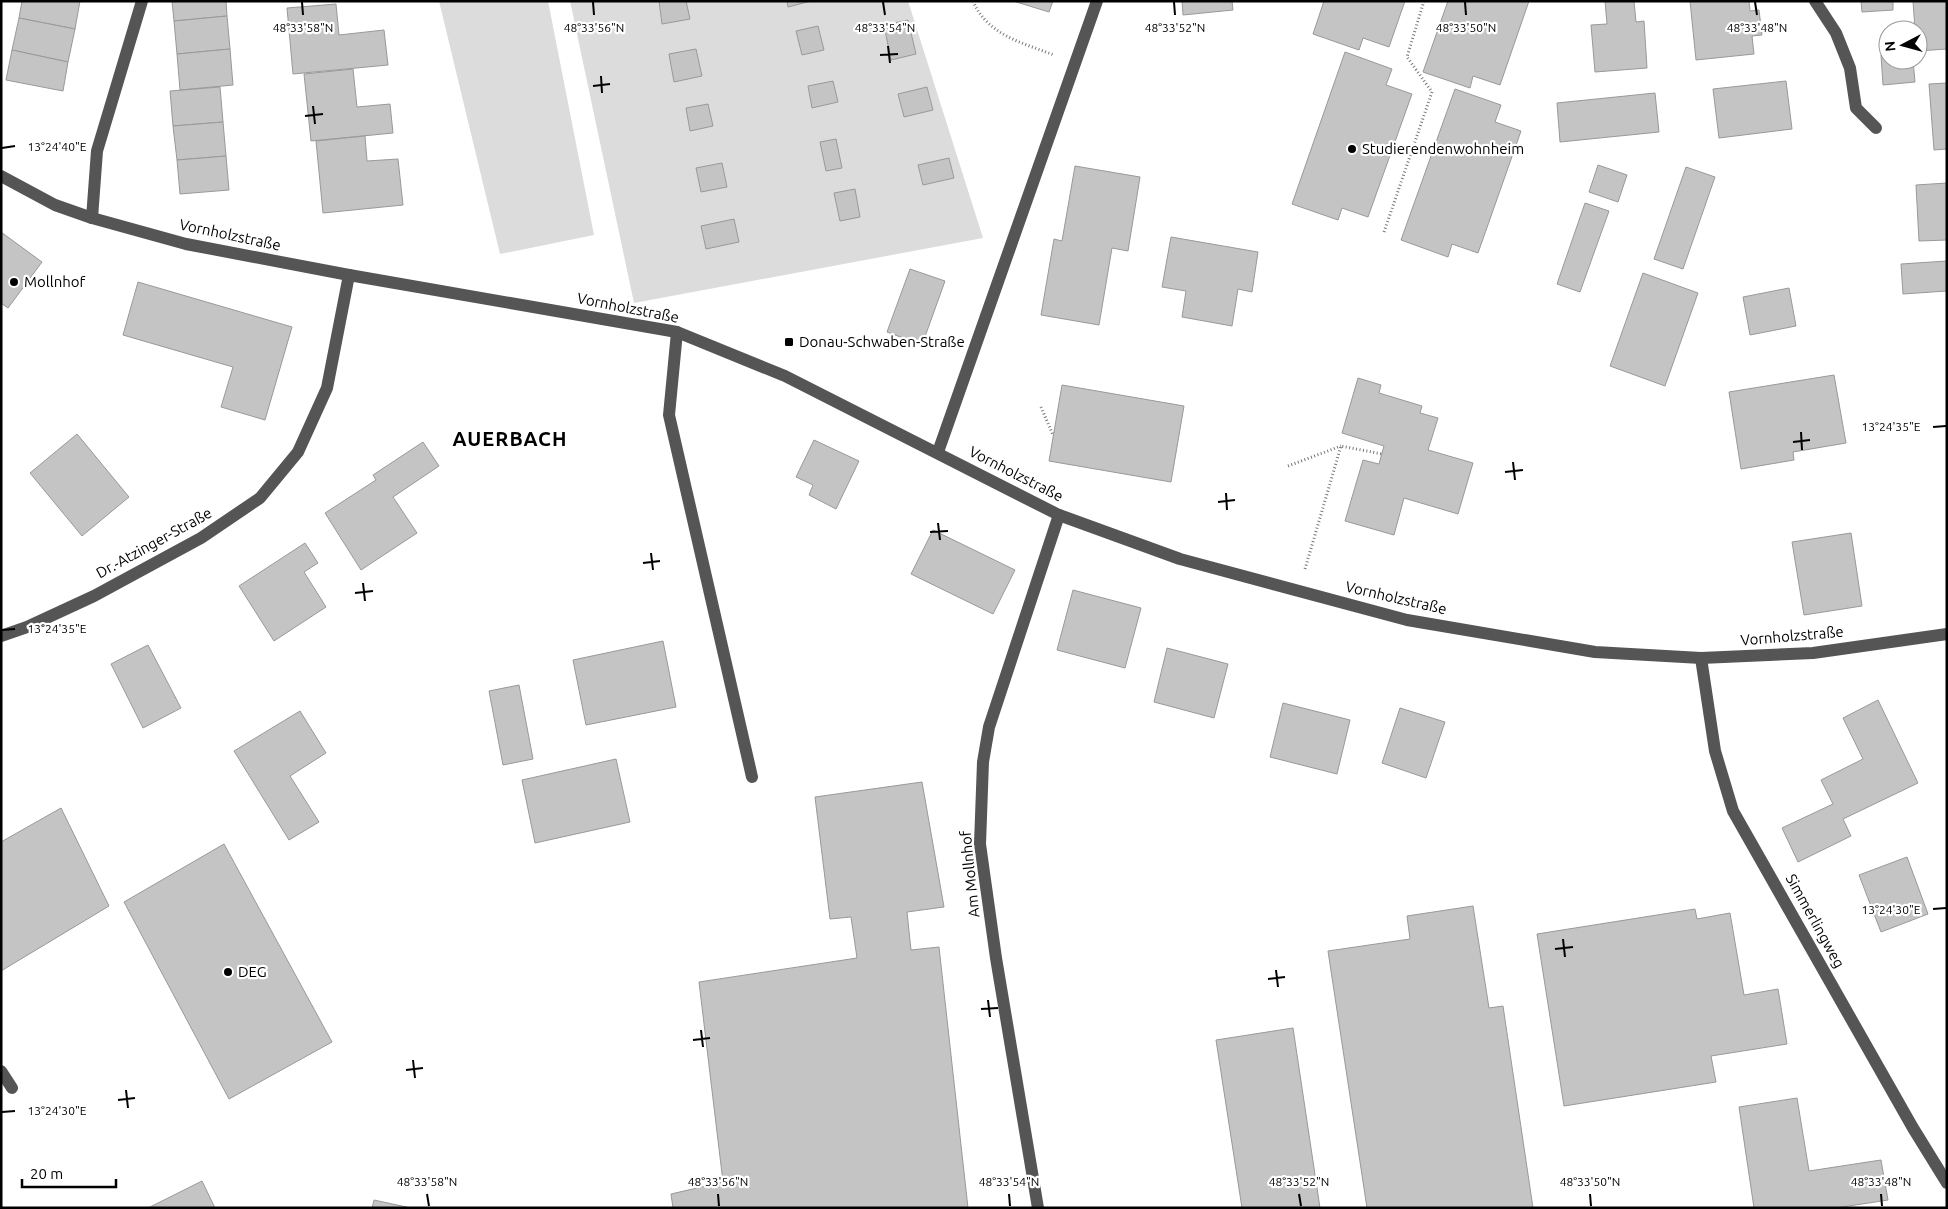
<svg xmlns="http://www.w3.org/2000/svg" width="1948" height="1209" font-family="Ubuntu,sans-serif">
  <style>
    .green { fill: #dcdcdc }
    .building { fill: #c4c4c4; stroke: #999 }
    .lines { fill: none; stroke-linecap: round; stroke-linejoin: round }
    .path { stroke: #777; stroke-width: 3; stroke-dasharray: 1 2.5; stroke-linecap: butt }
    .minor { stroke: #555; stroke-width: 12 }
    .ticks { fill: none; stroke: #000; stroke-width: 2 }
    .poi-dot { fill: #000; stroke: #fff; stroke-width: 2 }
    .labels { text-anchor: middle; stroke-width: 4.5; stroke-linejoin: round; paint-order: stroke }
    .poi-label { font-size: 15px; fill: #000; stroke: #fff; text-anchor: start }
    .street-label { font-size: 15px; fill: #000; stroke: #fff }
    .district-label { font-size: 20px; font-weight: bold; letter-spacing: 1px; fill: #000; stroke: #fff }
    .ticks-label { font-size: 12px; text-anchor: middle; fill: #000; stroke: #fff; stroke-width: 4.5; stroke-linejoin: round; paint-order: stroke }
  </style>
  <rect width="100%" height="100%" fill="#fff"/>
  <g class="green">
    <path d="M439,1H548L594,235L500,254Z"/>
    <path d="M570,1H908L983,238L634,303Z"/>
  </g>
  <g class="building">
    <path d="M22,1H80L75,29L19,18Z"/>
    <path d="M172,1H226L227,16L174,21Z"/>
    <path d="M659,1H686L690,19L662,24Z"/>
    <path d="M787,1H811L788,7Z"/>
    <path d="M1013,1H1053L1049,12Z"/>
    <path d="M1182,1H1232L1233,10L1183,15Z"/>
    <path d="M1324,1H1405L1389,47L1363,38L1359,50L1313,34Z"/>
    <path d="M1448,1H1529L1500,85L1473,76L1470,88L1423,72Z"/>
    <path d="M1605,1H1634L1636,22L1644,21L1647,68L1595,72L1591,25L1607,24Z"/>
    <path d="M1690,1H1749L1750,11L1759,10L1762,35L1752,36L1754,54L1696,60Z"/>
    <path d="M1861,1H1893V10L1862,12Z"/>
    <path d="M1913,1H1947V49L1918,51V30H1915Z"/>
    <path d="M336,4L339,35L384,30L388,65L293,74L287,8Z"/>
    <path d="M227,16L230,49L177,54L174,21Z"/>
    <path d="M19,18L75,29L68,62L12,50Z"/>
    <path d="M908,20L916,54L891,60L884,25Z"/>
    <path d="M818,26L824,50L802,55L796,31Z"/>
    <path d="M230,49L233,85L180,90L177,54Z"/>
    <path d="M696,49L702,76L674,82L669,54Z"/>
    <path d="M12,50L68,62L63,91L6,80Z"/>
    <path d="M1345,52L1392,69L1386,85L1412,94L1368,217L1342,208L1338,220L1292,204Z"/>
    <path d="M1881,55H1888V60H1913L1915,82L1883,85Z"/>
    <path d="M353,69L357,107L390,104L393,133L311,141L304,74Z"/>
    <path d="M833,81L838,102L812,108L808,86Z"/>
    <path d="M1786,81L1792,129L1719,138L1713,89Z"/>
    <path d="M1947,83V149L1934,150L1929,84Z"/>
    <path d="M220,87L223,122L173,126L170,91Z"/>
    <path d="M927,87L933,110L904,117L898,94Z"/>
    <path d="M1455,89L1501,105L1495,122L1521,131L1478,253L1452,244L1448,257L1401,240Z"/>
    <path d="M1655,93L1659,132L1560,142L1557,103Z"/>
    <path d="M708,104L713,126L690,131L686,108Z"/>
    <path d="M223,122L226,156L177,160L173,126Z"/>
    <path d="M365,136L367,161L398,159L403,205L323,213L316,141Z"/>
    <path d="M836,139L842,168L826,171L820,142Z"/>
    <path d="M226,156L229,190L180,194L177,160Z"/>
    <path d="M949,158L954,178L923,185L918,165Z"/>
    <path d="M722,163L727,187L701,192L696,168Z"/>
    <path d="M1598,165L1627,175L1618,202L1589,192Z"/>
    <path d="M1075,166L1140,177L1128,251L1112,248L1099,325L1041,315L1054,239L1062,241Z"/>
    <path d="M1686,167L1715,177L1683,269L1654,259Z"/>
    <path d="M1947,183V240L1919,241L1916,185Z"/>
    <path d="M855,189L860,217L840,221L834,193Z"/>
    <path d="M1585,203L1609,211L1580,292L1557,284Z"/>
    <path d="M734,219L739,242L706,249L701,226Z"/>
    <path d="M1,232L42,262L8,308L1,303Z"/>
    <path d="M1171,237L1258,252L1252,292L1238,289L1232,326L1182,317L1186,291L1162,287Z"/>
    <path d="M1947,261V291L1903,294L1901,264Z"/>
    <path d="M910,269L945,281L922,345L887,332Z"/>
    <path d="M1643,273L1698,293L1665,386L1610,366Z"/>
    <path d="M138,282L292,327L265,420L221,407L233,367L123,335Z"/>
    <path d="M1789,288L1796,326L1750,335L1743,297Z"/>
    <path d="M1834,375L1846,443L1793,452L1794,460L1741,469L1729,392Z"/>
    <path d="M1358,378L1381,385L1379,393L1422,406L1420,413L1438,418L1428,450L1473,463L1458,514L1404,498L1394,535L1345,521L1363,460L1379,464L1384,446L1342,433Z"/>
    <path d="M1062,385L1184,406L1171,482L1049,461Z"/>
    <path d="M77,434L129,497L82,536L30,473Z"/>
    <path d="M814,440L859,461L836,509L809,495L813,485L796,477Z"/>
    <path d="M423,442L439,466L393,497L417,533L361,570L325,513L376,480L373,475Z"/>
    <path d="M933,530L1015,570L993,614L911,574Z"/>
    <path d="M1851,533L1862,606L1804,615L1792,542Z"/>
    <path d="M305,543L318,563L304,572L326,607L274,641L239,586Z"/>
    <path d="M1073,590L1141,608L1125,668L1057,650Z"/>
    <path d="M663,641L676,707L586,725L573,660Z"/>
    <path d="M148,645L181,708L143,728L111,664Z"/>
    <path d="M1167,648L1228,664L1214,718L1154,702Z"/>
    <path d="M519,685L533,759L503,765L489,691Z"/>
    <path d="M1878,700L1918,783L1843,819L1851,836L1798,862L1782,828L1833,804L1821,780L1863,759L1843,718Z"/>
    <path d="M1283,703L1350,720L1337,774L1270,757Z"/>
    <path d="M1400,708L1445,722L1426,778L1382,763Z"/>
    <path d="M300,711L326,753L290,776L319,822L289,840L234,751Z"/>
    <path d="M616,759L630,822L535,843L522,780Z"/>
    <path d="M922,782L944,907L907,912L911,950L939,947L968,1208H673L671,1194L723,1182L699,982L857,958L851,917L830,919L815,797Z"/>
    <path d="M61,808L109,906L1,971V842Z"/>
    <path d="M224,844L332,1042L229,1099L124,902Z"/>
    <path d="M1907,857L1928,914L1881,932L1859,875Z"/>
    <path d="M1473,906L1489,1008L1503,1006L1533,1208H1367L1328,951L1410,939L1407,916Z"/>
    <path d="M1695,909L1697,919L1730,913L1744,995L1778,989L1787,1044L1711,1056L1716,1082L1564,1106L1537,934Z"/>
    <path d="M1293,1028L1320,1208H1242L1216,1040Z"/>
    <path d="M1797,1098L1809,1171L1881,1160L1888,1200L1836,1208H1754L1739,1107Z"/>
    <path d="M202,1181L215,1208H148Z"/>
    <path d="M374,1200L411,1208H372Z"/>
  </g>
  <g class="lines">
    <g class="path">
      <path d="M973,1C987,35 1023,43 1054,55"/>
      <path d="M1384,232L1432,92L1407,57L1424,1"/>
      <path d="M1041,407L1053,435"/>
      <path d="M1288,466L1341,446"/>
      <path d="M1305,569L1341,446L1382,454"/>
    </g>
    <g class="minor">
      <path d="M1815,1L1836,33L1850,68L1856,108L1876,128"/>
      <path d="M1,176L55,205L92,218L186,244L349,275L677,332L785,376L1059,515L1180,559L1407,620L1595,652L1701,658L1813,653L1947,634"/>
      <path d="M92,218L97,151L142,1"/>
      <path d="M677,332L669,415L752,777"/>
      <path d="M938,452L1097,1"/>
      <path d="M1,636L27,627L94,596L201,538L260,498L298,452L327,388L349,275"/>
      <path d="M1701,658L1715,751L1733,811L1913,1128L1947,1183"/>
      <path d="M1,1071L12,1088"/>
      <path d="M1038,1208L996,958L980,844L983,762L989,727L1059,515"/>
    </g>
  </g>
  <path class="ticks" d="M302,2L303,15M593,2L594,15M883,2L885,15M1174,2L1175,15M1465,2L1466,15M1755,2L1757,15M888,46L890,63M880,55L898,54M601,76L602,93M593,86L610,84M313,106L315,124M305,116L323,114M2,148L15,146M1933,427L1946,426M1801,432L1802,450M1793,442L1810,440M1513,462L1515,480M1505,472L1523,470M1226,493L1227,510M1218,502L1235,500M938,523L940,540M930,532L948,531M651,553L653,570M643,563L660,561M363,583L365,601M355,593L373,591M2,630L15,629M1933,909L1946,908M1563,939L1565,957M1555,949L1573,947M1276,970L1278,987M1268,979L1285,977M988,1000L990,1017M981,1009L998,1008M701,1030L703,1047M693,1040L710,1038M413,1060L415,1078M406,1070L423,1068M126,1090L128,1108M118,1100L135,1098M2,1112L15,1111M427,1194L429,1206M718,1194L719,1206M1009,1194L1010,1206M1299,1194L1301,1206M1590,1194L1591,1206M1881,1194L1882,1206"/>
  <g class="poi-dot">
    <circle cx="1352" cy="149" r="5"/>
    <circle cx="14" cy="282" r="5"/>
    <rect x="784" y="337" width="10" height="10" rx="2.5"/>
    <circle cx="228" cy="972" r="5"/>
  </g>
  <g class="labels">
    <g class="poi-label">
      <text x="1362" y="154">Studierendenwohnheim</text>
      <text x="24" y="287">Mollnhof</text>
      <text x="799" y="347">Donau-Schwaben-Straße</text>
      <text x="238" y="977">DEG</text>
    </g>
    <g class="street-label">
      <text transform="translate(230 235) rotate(12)" y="5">Vornholzstraße</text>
      <text transform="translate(628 308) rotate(11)" y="5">Vornholzstraße</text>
      <text transform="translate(1016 474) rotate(27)" y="5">Vornholzstraße</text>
      <text transform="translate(154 543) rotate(-29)" y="5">Dr.-Atzinger-Straße</text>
      <text transform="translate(1396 598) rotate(13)" y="5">Vornholzstraße</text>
      <text transform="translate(1792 636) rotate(-5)" y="5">Vornholzstraße</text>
      <text transform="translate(970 874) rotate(-96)" y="5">Am Mollnhof</text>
      <text transform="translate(1815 921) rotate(61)" y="5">Simmerlingweg</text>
    </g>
    <g class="district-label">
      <text x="510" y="446">AUERBACH</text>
    </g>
  </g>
  <g class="ticks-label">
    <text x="303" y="32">48°33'58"N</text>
    <text x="594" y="32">48°33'56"N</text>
    <text x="885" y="32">48°33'54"N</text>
    <text x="1175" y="32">48°33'52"N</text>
    <text x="1466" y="32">48°33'50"N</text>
    <text x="1757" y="32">48°33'48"N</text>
    <text x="57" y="151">13°24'40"E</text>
    <text x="1891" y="431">13°24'35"E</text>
    <text x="57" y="633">13°24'35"E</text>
    <text x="1891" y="914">13°24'30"E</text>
    <text x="57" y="1115">13°24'30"E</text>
    <text x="427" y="1186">48°33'58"N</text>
    <text x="718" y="1186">48°33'56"N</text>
    <text x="1009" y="1186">48°33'54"N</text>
    <text x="1299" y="1186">48°33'52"N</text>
    <text x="1590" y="1186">48°33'50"N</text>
    <text x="1881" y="1186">48°33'48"N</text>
  </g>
  <rect width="1948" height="1209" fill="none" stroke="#000000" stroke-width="5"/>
  <g transform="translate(1903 45) rotate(264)"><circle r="24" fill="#ffffff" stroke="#999999"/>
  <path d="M0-4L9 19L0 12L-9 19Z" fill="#000000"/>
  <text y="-8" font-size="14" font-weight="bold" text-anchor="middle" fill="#000000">N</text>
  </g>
  <path d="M22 1179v8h94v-8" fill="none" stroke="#000000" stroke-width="2.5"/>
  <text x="30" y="1179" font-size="15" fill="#000000" stroke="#ffffff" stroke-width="4" paint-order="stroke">20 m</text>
</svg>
